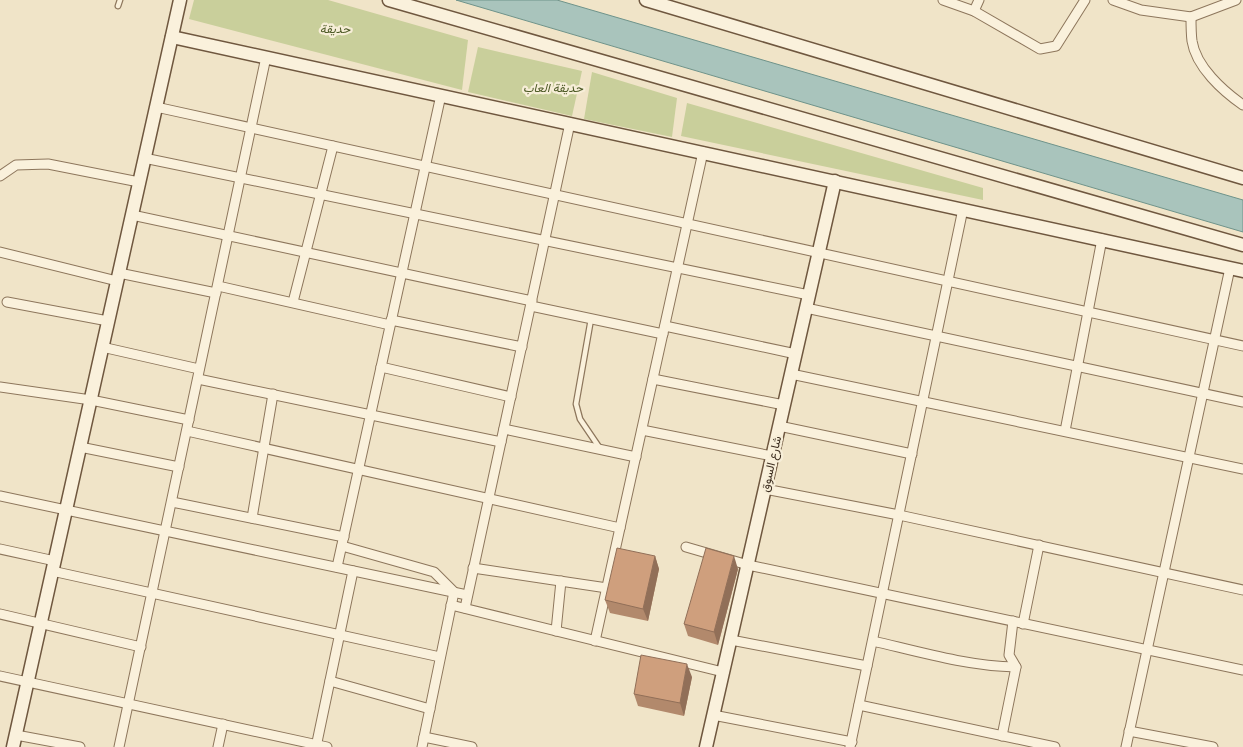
<svg xmlns="http://www.w3.org/2000/svg" width="1243" height="747" font-family="'PT Serif',Vazirmatn,serif">
  <style>
    .green { fill: #c9cf9b }
    .water { fill: #a9c4bc; stroke: #6f938a }
    .lines { fill: none; stroke-linecap: round; stroke-linejoin: round }
    .lane-casing { stroke: #8d765c; stroke-width: 7 }
    .street-casing { stroke: #8d765c; stroke-width: 11 }
    .secondary-casing { stroke: #6f573f; stroke-width: 15 }
    .lane { stroke: #faf1dc; stroke-width: 4.5 }
    .street { stroke: #faf1dc; stroke-width: 9 }
    .secondary { stroke: #faf1dc; stroke-width: 12 }
    .wall { fill: #b2896c }
    .shaded-wall { fill: #916f58 }
    .building { fill: #cf9f7d; stroke: #916f58 }
    .labels { text-anchor: middle; stroke-width: 4.5; stroke-linejoin: round; paint-order: stroke }
    .park-label { font-size: 12px; font-style: italic; fill: #4d5a26; stroke: #f7eed8 }
    .street-label { font-size: 12px; fill: #3d2e20; stroke: #f7eed8 }
  </style>
  <rect width="100%" height="100%" fill="#f0e4c8"/>
  <g class="green">
    <path d="M194,0H328L468,40L462,90L189,19Z"/>
    <path d="M478,47L582,71L572,116L468,92Z"/>
    <path d="M592,72L677,98L672,137L584,119Z"/>
    <path d="M687,103L983,188V200L681,136Z"/>
  </g>
  <path class="water" d="M456,0H557L1243,200V232Z"/>
  <g class="lines">
    <g class="lane-casing">
      <g id="lane">
        <path d="M118,6L120,0"/>
        <path d="M591,319L576,404L580,419L599,447"/>
      </g>
    </g>
    <g class="street-casing">
      <g id="street">
        <path d="M943,0L974,11L1040,49L1056,46L1085,0"/>
        <path d="M1113,0L1141,10L1191,17L1236,0"/>
        <path d="M974,11L979,0"/>
        <path d="M1191,17C1191,25 1191,33 1192,41C1196,67 1223,91 1243,105"/>
        <path d="M156,107L1243,346"/>
        <path d="M144,158L809,295"/>
        <path d="M0,176L16,165L48,164L139,182"/>
        <path d="M132,215L532,301"/>
        <path d="M0,252L117,281"/>
        <path d="M119,273L216,293"/>
        <path d="M218,286L390,325"/>
        <path d="M7,302L108,321"/>
        <path d="M293,302L333,146"/>
        <path d="M531,306L663,334"/>
        <path d="M806,308L1243,402"/>
        <path d="M391,320L522,347"/>
        <path d="M665,326L796,354"/>
        <path d="M102,347L199,369"/>
        <path d="M381,367L511,397"/>
        <path d="M791,374L1243,469"/>
        <path d="M198,379L501,442"/>
        <path d="M653,379L784,405"/>
        <path d="M0,387L91,400L189,420"/>
        <path d="M779,426L912,454"/>
        <path d="M504,429L636,457"/>
        <path d="M642,430L772,456"/>
        <path d="M187,431L620,528"/>
        <path d="M1065,431L1102,239"/>
        <path d="M80,447L179,467"/>
        <path d="M765,489L899,515L1243,590"/>
        <path d="M0,496L467,595"/>
        <path d="M172,502L344,537"/>
        <path d="M252,518L273,394"/>
        <path d="M342,546L434,572L454,592L422,747"/>
        <path d="M686,547L748,565L1243,670"/>
        <path d="M0,549L55,561"/>
        <path d="M337,567L441,95"/>
        <path d="M473,568L607,588"/>
        <path d="M52,571L440,657"/>
        <path d="M451,605L723,672"/>
        <path d="M465,608L570,123"/>
        <path d="M0,614L141,647"/>
        <path d="M1023,624L1039,545"/>
        <path d="M556,631L561,581"/>
        <path d="M731,640L867,666"/>
        <path d="M595,641L703,152"/>
        <path d="M873,641C920,652 967,666 1016,667"/>
        <path d="M0,676L327,747"/>
        <path d="M330,681L430,709"/>
        <path d="M859,705L1055,747"/>
        <path d="M713,715L852,742"/>
        <path d="M1129,731L1213,747"/>
        <path d="M16,735L80,747"/>
        <path d="M1002,736L1016,667L1009,655L1013,621"/>
        <path d="M424,737L472,747"/>
        <path d="M119,747L266,57"/>
        <path d="M218,747L223,724"/>
        <path d="M316,747L353,571"/>
        <path d="M850,747L963,209"/>
        <path d="M1126,747L1230,268"/>
      </g>
    </g>
    <g class="secondary-casing">
      <g id="secondary">
        <path d="M389,0L1243,245"/>
        <path d="M646,0L1243,178"/>
        <path d="M172,37L1243,271"/>
        <path d="M13,747L180,0"/>
        <path d="M706,747L835,181"/>
      </g>
    </g>
    <use href="#lane" class="lane"/>
    <use href="#street" class="street"/>
    <use href="#secondary" class="secondary"/>
  </g>
  <g class="wall">
    <path d="M655,556L659,569L648,621L610,613L605,600Z"/>
    <path d="M738,569L718,645L688,636L684,624Z"/>
    <path d="M692,677L684,716L638,706L634,694Z"/>
  </g>
  <g class="shaded-wall">
    <path d="M655,556L659,569L648,621L643,609Z"/>
    <path d="M734,556L738,569L718,645L714,632Z"/>
    <path d="M687,664L692,677L684,716L680,703Z"/>
  </g>
  <g class="building">
    <path d="M617,548L655,556L643,609L605,600Z"/>
    <path d="M706,548L734,556L714,632L684,624Z"/>
    <path d="M641,655L687,664L680,703L634,694Z"/>
  </g>
  <g class="labels">
    <g class="park-label">
      <text x="335" y="33">حديقة</text>
      <text x="553" y="92">حديقة العاب</text>
    </g>
    <g class="street-label">
      <text transform="translate(771 464) rotate(-77)" y="4">شارع السوق</text>
    </g>
  </g>
</svg>
